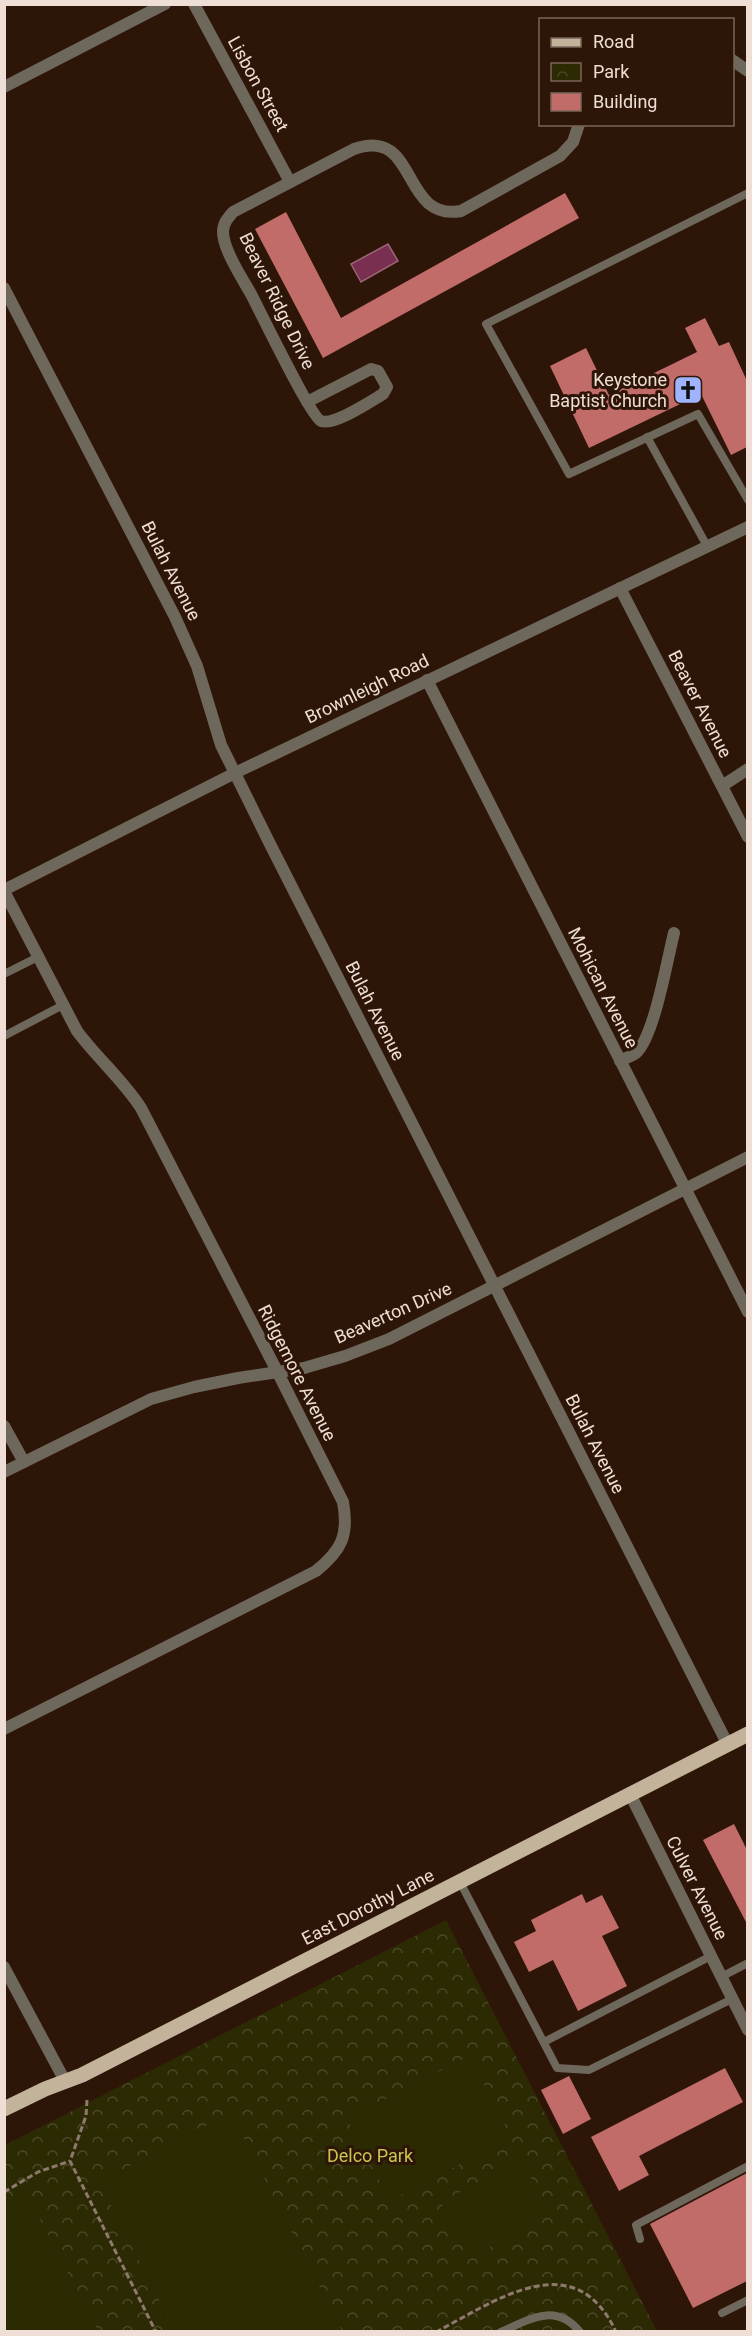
<svg xmlns="http://www.w3.org/2000/svg" width="752" height="2336" font-family="Roboto,sans-serif">
  <style>
    .park { fill: url(#park-crowns) }
    .pitch { fill: #2c2a03 }
    .water { fill: #793050; stroke: #9c6478; stroke-width: 1.5 }
    .building { fill: #c16c69 }
    .lines { fill: none; stroke-linecap: round; stroke-linejoin: round }
    .path { stroke: #8e796e; stroke-width: 3; stroke-dasharray: 6 3; stroke-linecap: butt }
    .service { stroke: #6e675b; stroke-width: 8 }
    .minor { stroke: #6e675b; stroke-width: 12 }
    .primary { stroke: #c3b39a; stroke-width: 15 }
    .labels { text-anchor: middle; stroke-width: 6; stroke-linejoin: round; paint-order: stroke }
    .street-label { font-size: 18px; fill: #efded5; stroke: #2d1507 }
    .poi-label { font-size: 18px; fill: #efded5; stroke: #2d1507; text-anchor: end }
    .park-label { font-size: 18px; fill: #cbc44f; stroke: #2d1507 }
  </style>
  <defs>
    <pattern id="park-crowns" width="20" height="18" patternUnits="userSpaceOnUse" patternTransform="scale(1.5)"><rect width="20" height="18" fill="#2c2a03"/><path d="M2 6a3 3 0 1 1 6 0M12 15a3 3 0 1 1 6 0" fill="none" stroke="#4b4827"/></pattern>
  </defs>
  <rect width="100%" height="100%" fill="#2d1507"/>
  <path class="park" d="M446,1920L657,2331L5,2332V2145Z"/>
  <g class="pitch">
    <path d="M469,2056L511,2137L390,2201L347,2119Z"/>
    <path d="M231,2113L342,2331H175L99,2182Z"/>
    <path d="M521,2160L551,2215L471,2257L441,2202Z"/>
    <path d="M29,2198L98,2331H5V2212Z"/>
  </g>
  <path class="water" d="M388,244L398,261L361,282L351,264Z"/>
  <g class="building">
    <path d="M565,193L579,218L323,358L255,229L286,212L341,318Z"/>
    <path d="M705,318L719,346L729,342L747,381V447L731,455L701,394L589,448L550,366L586,348L609,395L697,352L685,328Z"/>
    <path d="M734,1824L747,1850V1924L703,1840Z"/>
    <path d="M582,1894L586,1903L602,1895L619,1928L602,1936L627,1986L578,2011L553,1960L529,1972L514,1942L536,1931L531,1920Z"/>
    <path d="M725,2068L743,2102L639,2156L649,2175L619,2191L591,2137Z"/>
    <path d="M569,2076L591,2119L563,2134L541,2090Z"/>
    <path d="M747,2173V2281L693,2308L650,2224Z"/>
  </g>
  <g class="lines">
    <g class="path">
      <path d="M87,2100L86,2116L70,2161L156,2332"/>
      <path d="M4,2192L38,2172L70,2161"/>
      <path d="M436,2332C495,2301 575,2243 616,2332"/>
    </g>
    <g class="service">
      <path d="M748,193L486,324L569,474L698,414L748,500"/>
      <path d="M647,437L707,546"/>
      <path d="M4,974L38,957"/>
      <path d="M4,1036L63,1005"/>
      <path d="M460,1882L557,2068L589,2070L732,1999"/>
      <path d="M721,1977L748,1963"/>
      <path d="M544,2042L711,1956"/>
      <path d="M640,2239L636,2225L748,2166"/>
      <path d="M722,2313L748,2300"/>
      <path d="M501,2332C530,2319 556,2302 580,2332"/>
    </g>
    <g class="minor">
      <path d="M194,4L290,182"/>
      <path d="M732,60L748,71"/>
      <path d="M4,87L165,4"/>
      <path d="M4,288L175,617L197,666L221,745L270,844L728,1745"/>
      <path d="M307,402L371,369L378,371L387,387L383,394C371,401 334,426 321,421C311,417 260,311 251,294C242,278 223,249 223,232C223,223 228,218 233,212L354,149C419,126 400,222 461,211L560,156L573,142L579,124"/>
      <path d="M620,588L748,837"/>
      <path d="M427,680L748,1312"/>
      <path d="M722,786L748,769"/>
      <path d="M4,890L235,773L748,527"/>
      <path d="M4,891L77,1031C97,1058 123,1080 141,1108L278,1373L343,1502C349,1535 342,1550 316,1571L4,1729"/>
      <path d="M620,1061C625,1058 633,1056 637,1052C655,1033 667,960 674,933"/>
      <path d="M4,1426L24,1462"/>
      <path d="M4,1472L151,1399L194,1387L238,1378L304,1368L345,1356L389,1339L748,1157"/>
      <path d="M630,1794L748,2030"/>
      <path d="M4,1967L65,2081"/>
    </g>
    <path class="primary" d="M4,2109L45,2089L82,2075L748,1734"/>
  </g>
  <defs>
    <g id="church-square" transform="scale(1.5)"><rect x="-9" y="-9" width="18" height="18" rx="4" fill="#a0b3fd" stroke="#2d1507"/><path d="M-1.2-6h2.4v3.5h3.3v2.4h-3.3V6h-2.4V-.1h-3.3v-2.4h3.3Z" fill="#111"/></g>
  </defs>
  <g fill-rule="evenodd">
    <use href="#church-square" x="688" y="390"/>
  </g>
  <g class="labels">
    <g class="street-label">
      <text transform="translate(258 84) rotate(61)" y="6">Lisbon Street</text>
      <text transform="translate(277 301) rotate(64)" y="6">Beaver Ridge Drive</text>
      <text transform="translate(171 571) rotate(63)" y="6">Bulah Avenue</text>
      <text transform="translate(367 689) rotate(-26)" y="6">Brownleigh Road</text>
      <text transform="translate(700 704) rotate(63)" y="6">Beaver Avenue</text>
      <text transform="translate(603 988) rotate(63)" y="6">Mohican Avenue</text>
      <text transform="translate(375 1011) rotate(63)" y="6">Bulah Avenue</text>
      <text transform="translate(393 1313) rotate(-24)" y="6">Beaverton Drive</text>
      <text transform="translate(297 1373) rotate(63)" y="6">Ridgemore Avenue</text>
      <text transform="translate(595 1444) rotate(63)" y="6">Bulah Avenue</text>
      <text transform="translate(697 1888) rotate(63)" y="6">Culver Avenue</text>
      <text transform="translate(368 1907) rotate(-27)" y="6">East Dorothy Lane</text>
    </g>
    <g class="poi-label">
      <text x="667" y="386">Keystone<tspan x="667" dy="21">Baptist Church</tspan></text>
    </g>
    <g class="park-label">
      <text x="370" y="2162">Delco Park</text>
    </g>
  </g>
  <rect width="752" height="2336" fill="none" stroke="#efded5" stroke-width="12"/>
  <rect x="539" y="18" width="195" height="108" fill="#2d1507" stroke="#7b6559" stroke-width="1.5"/>
  <rect x="551" y="38" width="30" height="9" fill="#c3b39a" stroke="#7b6559" stroke-width="1.5"/>
  <text x="593" y="48" font-size="18" fill="#efded5">Road</text>
  <rect x="551" y="63" width="30" height="18" fill="url(#park-crowns)" stroke="#7b6559" stroke-width="1.5"/>
  <text x="593" y="78" font-size="18" fill="#efded5">Park</text>
  <rect x="551" y="93" width="30" height="18" fill="#c16c69" stroke="#7b6559" stroke-width="1.5"/>
  <text x="593" y="108" font-size="18" fill="#efded5">Building</text>
</svg>
